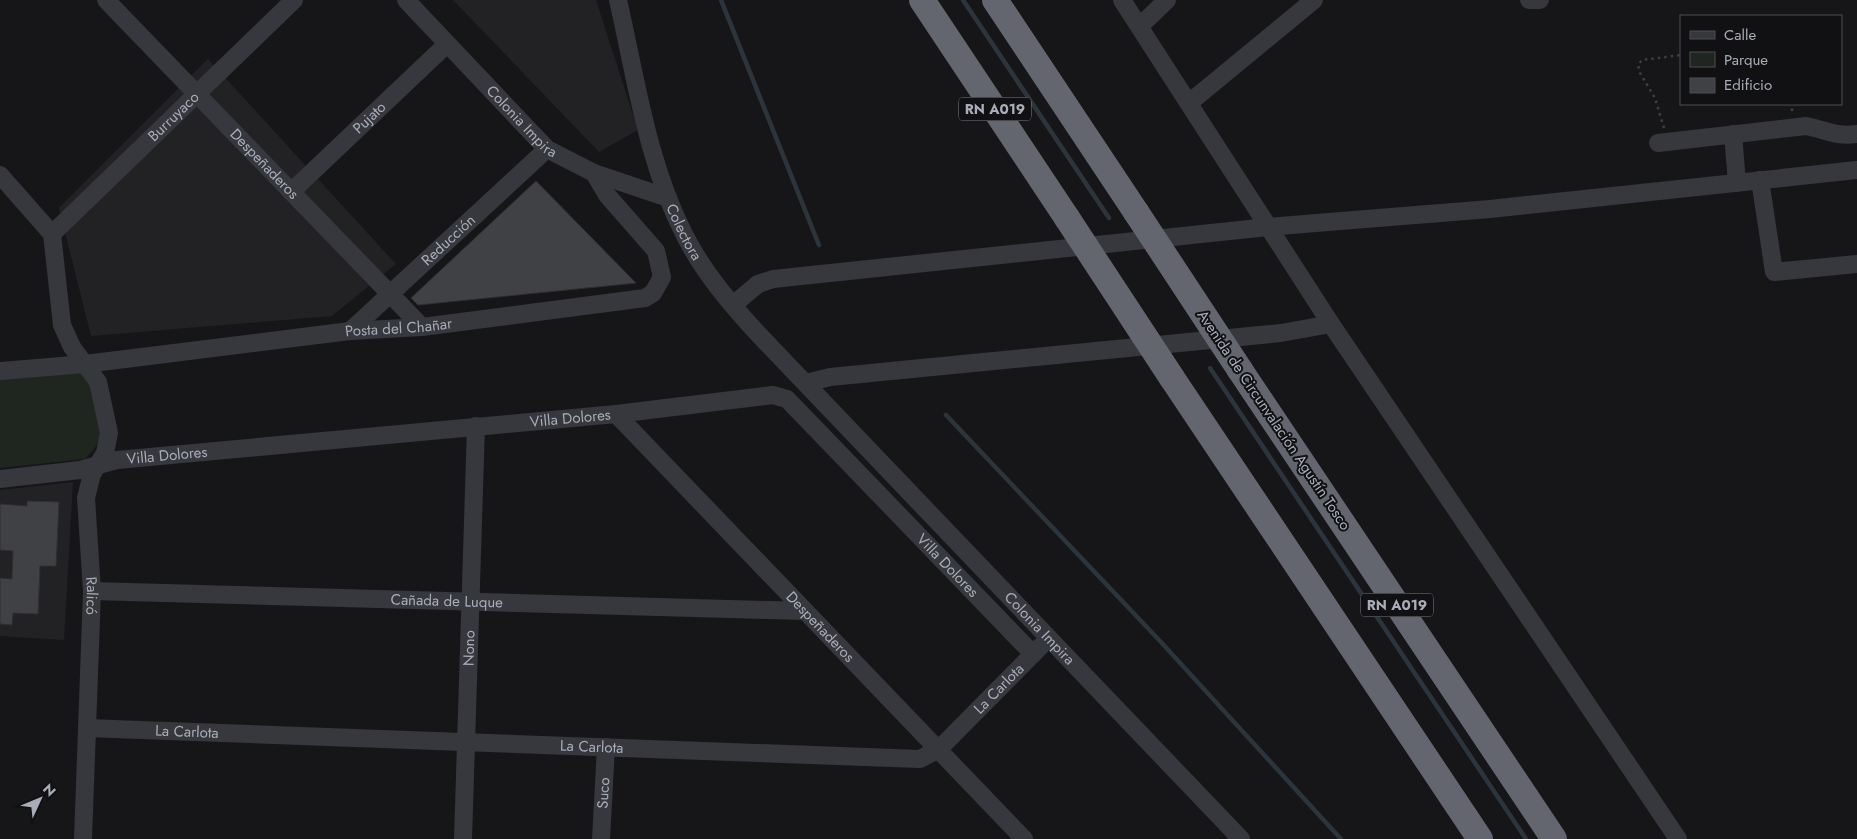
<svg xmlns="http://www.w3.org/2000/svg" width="1857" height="839" font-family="Jost,sans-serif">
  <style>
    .built { fill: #222225 }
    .green { fill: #1e261f }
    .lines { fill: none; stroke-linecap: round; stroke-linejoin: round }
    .stream { stroke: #2c353c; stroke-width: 4.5 }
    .building { fill: #404145; stroke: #303034 }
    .path { stroke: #3d3f44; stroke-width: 2.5; stroke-dasharray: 2.5 4; stroke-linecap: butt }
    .minor { stroke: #37383d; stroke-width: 18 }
    .highway { stroke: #63666e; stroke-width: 26 }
    .highway-bridge { stroke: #63666e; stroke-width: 26 }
    .labels { text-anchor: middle; stroke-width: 4; stroke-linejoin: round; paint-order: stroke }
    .shield { fill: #111113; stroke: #7b7e86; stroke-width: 1 }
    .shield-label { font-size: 14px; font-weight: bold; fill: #a8adb8 }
    .street-label { font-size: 15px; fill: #a8adb8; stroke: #111113 }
  </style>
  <rect width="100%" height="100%" fill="#161618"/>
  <g class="built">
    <path d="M453,0H596L638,130L599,152Z"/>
    <path d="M208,59L396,264L332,316L91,336L59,208Z"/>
    <path d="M73,482L64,640L0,636V490Z"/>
  </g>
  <path class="green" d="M86,367C92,389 102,414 100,437C100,444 90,453 85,459L0,468V379Z"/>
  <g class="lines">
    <g class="stream">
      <path d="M721,0L819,245"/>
      <path d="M963,0L1109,218"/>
      <path d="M1210,368L1526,839"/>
      <path d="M946,415L1160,641L1341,839"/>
    </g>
  </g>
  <g class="building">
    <path d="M536,181L636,283L418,305L411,298Z"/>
    <path d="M27,501L59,502L56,566H40L38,614L13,613L12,625L0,624V578L12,579L13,551L0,550V504L27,506Z"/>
  </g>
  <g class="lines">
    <g class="path">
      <path d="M1792,111V104"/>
      <path d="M1664,128L1655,98L1640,73L1638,65L1642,60L1681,55"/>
    </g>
    <g class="minor">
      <path id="s1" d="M106,0L422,327"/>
      <path id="s2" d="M406,0L547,149L594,173L668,198"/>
      <path id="s3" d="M618,0C636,79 647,161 684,234C703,272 732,306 761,337L1241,839"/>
      <path d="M1122,0L1331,324L1678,839"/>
      <path d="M1529,0H1540"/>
      <path d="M1140,26L1167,0"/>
      <path d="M1189,103L1314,0"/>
      <path d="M1733,134L1737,183"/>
      <path d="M1658,143L1806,126C1827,130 1835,137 1857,134"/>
      <path id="s4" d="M0,175L52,234L62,325L72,347L98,382L109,433L105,453L92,474L86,498L92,591L83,839"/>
      <path d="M1760,180L1774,272L1857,264"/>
      <path id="s5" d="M291,192L447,44"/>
      <path id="s6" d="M52,234L294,0"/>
      <path d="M733,305L758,284L773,279L1268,227L1490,209L1857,170"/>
      <path id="s7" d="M350,331L547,149"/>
      <path id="s8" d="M0,371L85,364L350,331L422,327L645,298L653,293L662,277L656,251L607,195L594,173"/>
      <path d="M806,383L830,377L1281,333L1331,324"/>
      <path id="s9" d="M616,414L1024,839"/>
      <path id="s10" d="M0,479L80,470L117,460L616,414L773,395L787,399L1033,654"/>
      <path id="s11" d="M92,591L803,611"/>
      <path id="s12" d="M87,728L920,759L939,749L1041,646"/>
      <path id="s13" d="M463,839L476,426"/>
      <path id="s14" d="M601,839L606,747"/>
    </g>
    <g class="highway">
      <path d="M922,0L1067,218"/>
      <path d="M995,0L1136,212"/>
      <path d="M1240,370L1554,839"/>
      <path d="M1172,378L1480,839"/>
    </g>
    <g class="highway-bridge">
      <path d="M1136,212L1240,370"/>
      <path d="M1067,218L1172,378"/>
    </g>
  </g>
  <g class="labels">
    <g class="shield">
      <rect x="959" y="97.5" width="72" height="23" rx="4"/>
      <rect x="1361" y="593.5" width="72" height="23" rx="4"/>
    </g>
    <g class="shield-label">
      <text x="995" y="114">RN A019</text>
      <text x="1397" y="610">RN A019</text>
    </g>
    <g class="street-label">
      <text dy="5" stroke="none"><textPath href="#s6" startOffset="169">Burruyaco</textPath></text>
      <text dy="5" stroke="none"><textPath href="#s5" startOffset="108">Pujato</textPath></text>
      <text dy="5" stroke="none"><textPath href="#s2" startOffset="168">Colonia Impira</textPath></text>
      <text dy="5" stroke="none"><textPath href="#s1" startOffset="228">Despeñaderos</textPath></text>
      <text dy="5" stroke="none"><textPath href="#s3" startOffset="242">Colectora</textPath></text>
      <text dy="5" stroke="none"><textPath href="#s7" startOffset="134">Reducción</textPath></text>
      <text dy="5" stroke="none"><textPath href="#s8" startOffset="401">Posta del Chañar</textPath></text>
      <text dy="5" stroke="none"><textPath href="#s10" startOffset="574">Villa Dolores</textPath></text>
      <text transform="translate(1274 420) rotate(56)" y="5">Avenida de Circunvalación Agustín Tosco</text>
      <text dy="5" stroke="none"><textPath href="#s10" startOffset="169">Villa Dolores</textPath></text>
      <text dy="5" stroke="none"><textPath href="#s10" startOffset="1024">Villa Dolores</textPath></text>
      <text dy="5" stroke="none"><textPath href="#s4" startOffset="458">Ralicó</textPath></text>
      <text dy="5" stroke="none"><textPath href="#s11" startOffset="355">Cañada de Luque</textPath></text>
      <text dy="5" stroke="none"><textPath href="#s9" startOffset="295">Despeñaderos</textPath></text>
      <text dy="5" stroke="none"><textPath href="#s3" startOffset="776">Colonia Impira</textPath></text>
      <text dy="5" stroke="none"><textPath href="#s13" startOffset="191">Nono</textPath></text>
      <text dy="5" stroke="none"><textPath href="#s12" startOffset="940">La Carlota</textPath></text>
      <text dy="5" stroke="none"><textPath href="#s12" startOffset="100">La Carlota</textPath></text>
      <text dy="5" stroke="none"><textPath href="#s12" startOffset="505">La Carlota</textPath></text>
      <text dy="5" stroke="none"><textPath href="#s14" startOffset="46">Suco</textPath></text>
    </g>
  </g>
  <rect x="1680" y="15" width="162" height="90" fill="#111113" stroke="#4d4f55"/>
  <rect x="1690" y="31" width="25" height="8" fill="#37383d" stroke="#4d4f55"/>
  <text x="1724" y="40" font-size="15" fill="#a8adb8">Calle</text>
  <rect x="1690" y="52" width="25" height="15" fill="#1e261f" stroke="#4d4f55"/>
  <text x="1724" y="65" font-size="15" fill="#a8adb8">Parque</text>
  <rect x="1690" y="78" width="25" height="15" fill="#404145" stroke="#4d4f55"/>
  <text x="1724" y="90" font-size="15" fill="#a8adb8">Edificio</text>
  <g transform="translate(40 799) rotate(46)" stroke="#111113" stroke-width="4" paint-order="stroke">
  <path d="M0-4L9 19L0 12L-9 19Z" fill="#a8adb8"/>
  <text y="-8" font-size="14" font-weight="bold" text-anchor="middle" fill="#a8adb8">N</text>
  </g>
</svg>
